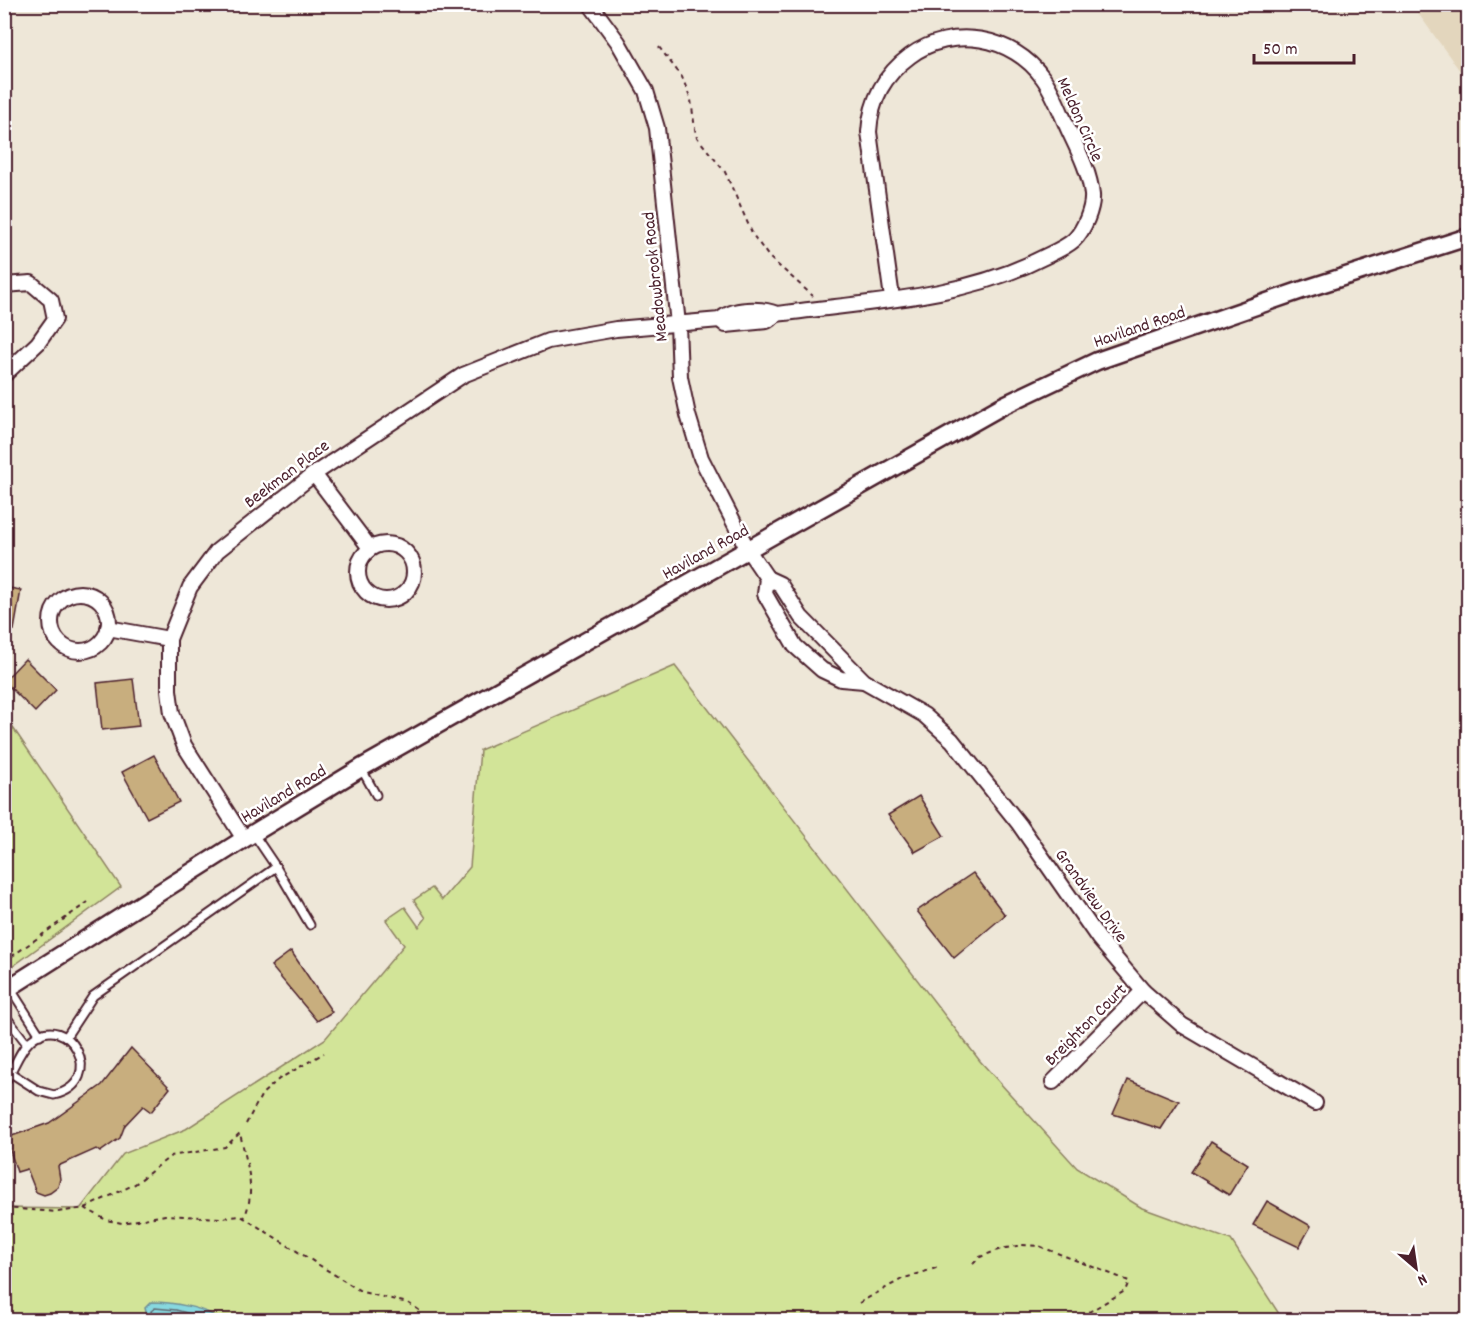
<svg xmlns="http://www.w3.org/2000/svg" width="1473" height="1325" font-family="Dekko,sans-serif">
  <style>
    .built { fill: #e3d6bd }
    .green { fill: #d2e498; stroke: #8e8262; stroke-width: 1.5 }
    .water { fill: #87d8df; stroke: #6f8e97; stroke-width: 1.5 }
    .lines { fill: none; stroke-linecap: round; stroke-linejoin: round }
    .shore { stroke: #626973; stroke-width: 1.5 }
    .building { fill: #c8ae7e; stroke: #4a1f2b; stroke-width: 1.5 }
    .service-casing { stroke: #4a1f2b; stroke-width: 11 }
    .minor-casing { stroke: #4a1f2b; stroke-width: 18 }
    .tertiary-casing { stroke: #4a1f2b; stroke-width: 21 }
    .path { stroke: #4a1f2b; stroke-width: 2; stroke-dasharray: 4.5 4.5; stroke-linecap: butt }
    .service { stroke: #fff; stroke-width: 7 }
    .minor { stroke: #fff; stroke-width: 14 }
    .tertiary { stroke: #fff; stroke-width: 16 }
    .labels { text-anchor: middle; stroke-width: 5; stroke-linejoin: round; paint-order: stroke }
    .street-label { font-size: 18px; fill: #4a1f2b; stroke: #fff }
  </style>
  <rect width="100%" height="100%" fill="#eee7d8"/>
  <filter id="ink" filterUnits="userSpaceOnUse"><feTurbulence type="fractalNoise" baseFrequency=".0167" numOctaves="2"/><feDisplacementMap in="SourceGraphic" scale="12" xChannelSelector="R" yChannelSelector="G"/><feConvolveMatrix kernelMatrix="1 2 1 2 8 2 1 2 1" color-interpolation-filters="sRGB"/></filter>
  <g filter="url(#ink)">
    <path class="built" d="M1412,5H1468V82Z"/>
    <g class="green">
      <path d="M675,666L980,1061L1077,1168L1142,1208L1231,1240L1283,1320H5V1208L80,1209L123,1154L186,1129L325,1039L404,945L386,920L405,907L419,927L426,918L414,900L432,888L442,900L470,867L480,750Z"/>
      <path d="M5,716L121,887L5,972H4Z"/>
    </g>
    <path class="water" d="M151,1302C169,1302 207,1307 219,1320H148L145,1308Z"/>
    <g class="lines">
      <path class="shore" d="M153,1320L151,1311L155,1308L176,1310L211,1320"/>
    </g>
    <g class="building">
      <path d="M4,587L21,590L14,630L4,628Z"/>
      <path d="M25,659L56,690L35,712L4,681Z"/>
      <path d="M133,679L139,726L102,730L97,683Z"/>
      <path d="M154,755L179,802L147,818L122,772Z"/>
      <path d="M919,796L944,836L915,852L888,815Z"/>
      <path d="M973,873L1005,915L954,958L917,911Z"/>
      <path d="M291,951L332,1012L317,1021L271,966Z"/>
      <path d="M131,1048L170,1088L151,1112L143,1106L125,1125L120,1138L100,1152L96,1149L58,1166L60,1179L58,1187L50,1193L44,1195L36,1192L27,1169L17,1172L6,1138L49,1123L102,1085Z"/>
      <path d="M1128,1080L1179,1101L1161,1129L1113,1114Z"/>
      <path d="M1211,1141L1248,1164L1229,1195L1191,1172Z"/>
      <path d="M1267,1201L1311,1226L1299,1247L1253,1225Z"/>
    </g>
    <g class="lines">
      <g class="service-casing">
        <g id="service">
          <path d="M361,768L376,795"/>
          <path d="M276,867L310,925"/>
          <path d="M10,988L40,1035"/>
          <path d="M4,1014L27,1044"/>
          <path d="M66,1037L93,996L276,867L253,833"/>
          <path d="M4,1084C13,1071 19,1050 31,1040C68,1008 110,1082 54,1095L39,1091L11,1073"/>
        </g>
      </g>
      <g class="minor-casing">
        <g id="minor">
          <path d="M590,4L618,42L646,91L657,128L678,324L680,377L688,415L701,458L748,550L767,578"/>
          <path d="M4,285L31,283L51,300L55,319L38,343L4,375"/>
          <path d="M720,320L726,325L767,321L777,314C865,302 962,299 1042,258C1052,253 1065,248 1074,240C1084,230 1093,208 1092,195C1090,173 1078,150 1069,131C1061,114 1054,93 1043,78C1013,36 952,25 910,56C884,75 871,99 869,132L892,298"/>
          <path d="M314,474L370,548"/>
          <circle cx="386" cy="572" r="28"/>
          <path d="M767,578L780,584L801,617L864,681L924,715L952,740L1019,824L1099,939L1143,991L1182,1025L1315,1103"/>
          <path d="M767,578L765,594L795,646L822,670L841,679L864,681"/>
          <circle cx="80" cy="622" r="29"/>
          <path d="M108,628L169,639"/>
          <path d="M244,839L184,745L172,713L169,690V639L190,587L217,551L314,474L463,375L548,341L616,329L720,320C732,307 762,308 777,314"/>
          <path d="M1053,1082L1143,991"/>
        </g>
      </g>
      <g class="tertiary-casing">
        <path id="tertiary" d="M4,991L244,839L361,768L1002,406L1097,361L1302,290L1468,237"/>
      </g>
      <g class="path">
        <path d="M659,47L682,77L691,100L696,136L725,172L753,235L769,257L813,296"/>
        <path d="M4,962L88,902"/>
        <path d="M246,1124L262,1094L279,1079L324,1053"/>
        <path d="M4,1208L58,1212L85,1208L106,1220L122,1223L165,1215L220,1218L241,1216L362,1292L408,1303L422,1312"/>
        <path d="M85,1208L135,1184L171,1156L225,1147L240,1133C246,1162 257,1190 244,1218"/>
        <path d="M973,1264L980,1257L1001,1249L1022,1245L1039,1246L1129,1281L1125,1291L1075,1320"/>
        <path d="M859,1303L902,1279L939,1267"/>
      </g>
      <use href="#service" class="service"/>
      <use href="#minor" class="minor"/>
      <use href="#tertiary" class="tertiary"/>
    </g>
  </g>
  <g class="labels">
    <g class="street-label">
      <text transform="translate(1081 119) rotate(66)" y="6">Meldon Circle</text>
      <text transform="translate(654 277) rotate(-96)" y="6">Meadowbrook Road</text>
      <text transform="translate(1139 326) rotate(-19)" y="6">Haviland Road</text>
      <text transform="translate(286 473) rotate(-37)" y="6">Beekman Place</text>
      <text transform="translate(705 551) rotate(-29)" y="6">Haviland Road</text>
      <text transform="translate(283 793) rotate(-31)" y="6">Haviland Road</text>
      <text transform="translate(1092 895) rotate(54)" y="6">Grandview Drive</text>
      <text transform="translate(1085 1024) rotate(-45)" y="6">Breighton Court</text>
    </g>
  </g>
  <rect width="1473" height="1325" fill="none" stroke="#fff" stroke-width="24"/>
  <rect x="12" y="12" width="1449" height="1301" fill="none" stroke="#4a1f2b" stroke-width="2" filter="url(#ink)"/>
  <g transform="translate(1416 1268) rotate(151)" stroke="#ffffff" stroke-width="4.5" paint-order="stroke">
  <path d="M0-4.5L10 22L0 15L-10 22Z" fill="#4a1f2b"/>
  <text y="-9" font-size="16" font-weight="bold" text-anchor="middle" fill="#4a1f2b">N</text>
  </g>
  <path d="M1254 54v9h100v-9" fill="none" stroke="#4a1f2b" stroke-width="3"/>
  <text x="1263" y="54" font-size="18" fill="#4a1f2b" stroke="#ffffff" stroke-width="4.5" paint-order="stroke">50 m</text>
</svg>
